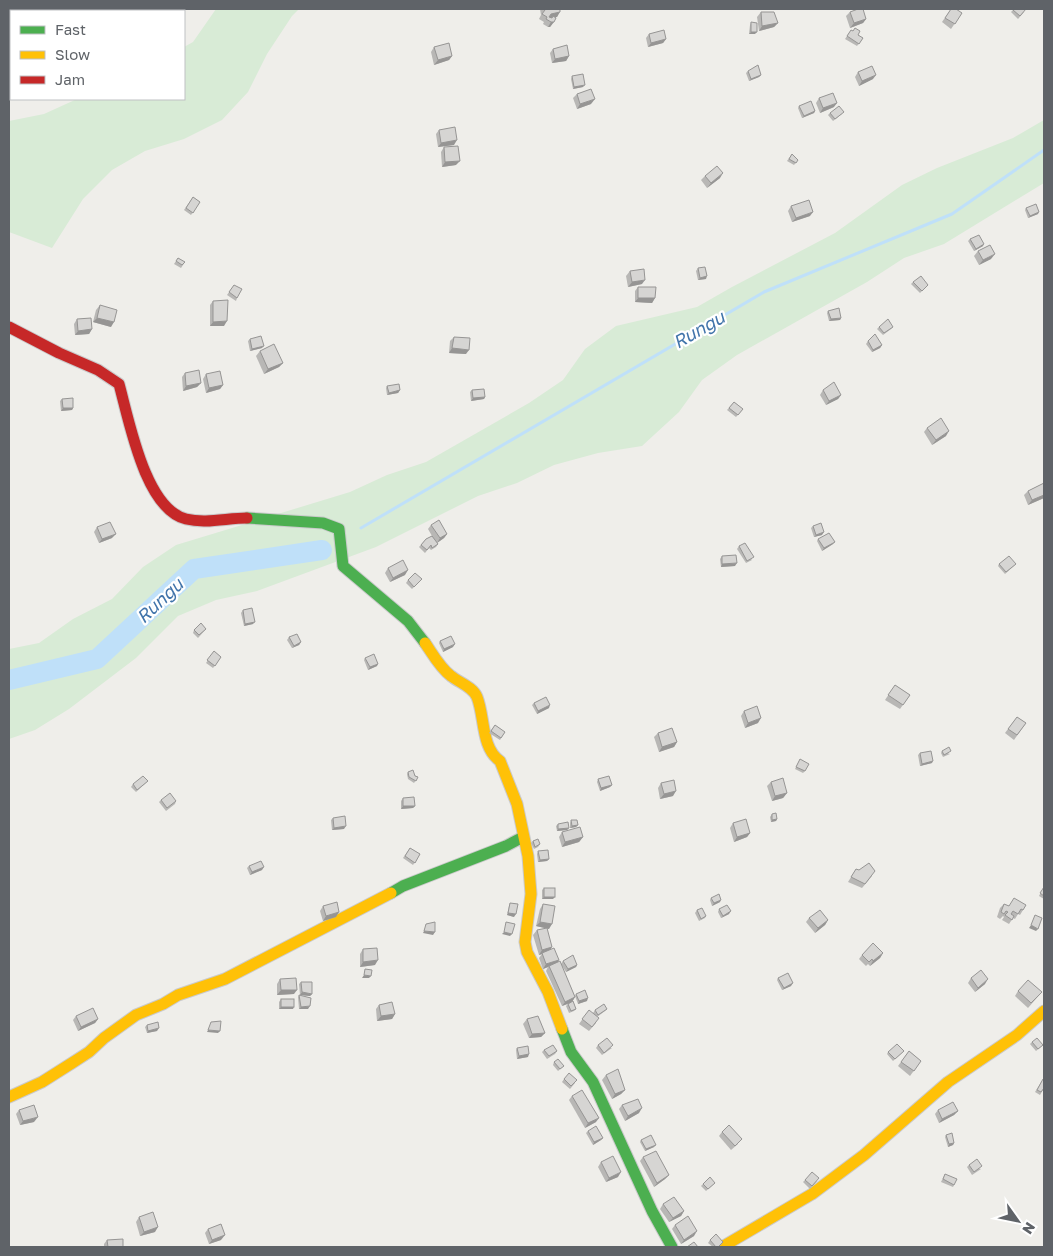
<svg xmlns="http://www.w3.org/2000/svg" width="1053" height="1256" font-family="'Golos Text',sans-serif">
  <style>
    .green { fill: #d8ebd6 }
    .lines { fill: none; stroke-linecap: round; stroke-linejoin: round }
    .stream { stroke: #bfe0f9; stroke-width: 3 }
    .river { stroke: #bfe0f9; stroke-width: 20 }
    .fast-casing { stroke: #cacacb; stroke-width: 13 }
    .slow-casing { stroke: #cacacb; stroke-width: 13 }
    .jam-casing { stroke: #cacacb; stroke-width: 13 }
    .fast { stroke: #4caf50; stroke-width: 11 }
    .slow { stroke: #ffc107; stroke-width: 11 }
    .jam { stroke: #c62828; stroke-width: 11 }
    .wall { fill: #b8b7b5 }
    .shaded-wall { fill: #969594 }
    .building { fill: #d6d5d3; stroke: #969594 }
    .labels { text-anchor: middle; stroke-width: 4.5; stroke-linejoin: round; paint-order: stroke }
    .water-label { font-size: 18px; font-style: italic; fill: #4174aa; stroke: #fff }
  </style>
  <rect width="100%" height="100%" fill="#efeeea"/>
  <g class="green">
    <path d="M216,9H299L292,16L267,54L248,92L222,120L184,139L145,151L112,170L83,199L52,248L9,232V121L44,114L77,99H184V47L193,42Z"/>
    <path d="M1044,120V183L944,244L904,258L867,282L737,355L702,380L679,412L642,446L598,453L554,465L517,483L478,496L376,547L257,591L216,600L178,616L136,658L69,709L35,730L9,739V649L39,643L73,619L112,599L143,567L176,545L350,492L387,475L426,462L529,403L563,380L585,349L616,326L697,307L732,287L835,233L902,185L937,168L1013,138Z"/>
  </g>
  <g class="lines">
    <path class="stream" d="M361,528L764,292L952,214L1044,150"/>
    <path class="river" d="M9,680L97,659L194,569L322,550"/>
    <g class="fast-casing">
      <g id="fast">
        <path d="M247,518L323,523L339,529L343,566L408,621L425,643"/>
        <path d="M391,893L403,886L506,846L523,837"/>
        <path d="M562,1029L571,1052L593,1082L652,1211L672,1247"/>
      </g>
    </g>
    <g class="slow-casing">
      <g id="slow">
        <path d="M425,643C432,653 440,668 451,676C460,683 473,687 477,697C485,717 481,748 500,761L517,804L528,856L531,894L525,942L527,952L548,992L562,1029"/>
        <path d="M9,1097L42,1082L72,1063L89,1052L104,1038L136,1015L163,1004L178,995L225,979L391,893"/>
        <path d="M722,1247L812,1194L864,1155L948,1082L1017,1035L1044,1011"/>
      </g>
    </g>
    <g class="jam-casing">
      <path id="jam" d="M9,327L59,353L98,370L119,384C129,420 145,509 186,519C206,524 227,518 247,518"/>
    </g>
    <use href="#fast" class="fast"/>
    <use href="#slow" class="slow"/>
    <use href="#jam" class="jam"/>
  </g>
  <g class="wall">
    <path d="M540,9H560L557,17H555L556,18L550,27H548L543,24L544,22L539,19L541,15Z"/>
    <path d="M951,9L962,13L951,29L942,22Z"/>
    <path d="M1013,10L1024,12L1018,19L1011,12Z"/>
    <path d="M761,12L778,23L774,27L759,31L757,17Z"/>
    <path d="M850,12L866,19L863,23L850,28L846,16Z"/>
    <path d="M751,22L755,34H749L750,25Z"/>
    <path d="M851,30L863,38L857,46L845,39Z"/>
    <path d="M649,34L666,39L663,43L648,47L646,38Z"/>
    <path d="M434,47L452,56L449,60L434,65L431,52Z"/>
    <path d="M553,49L569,56L566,61L552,63L550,53Z"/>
    <path d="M748,71L761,75L759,77L749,81L746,73Z"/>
    <path d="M858,72L873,79L859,86L855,77Z"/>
    <path d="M572,76L583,87L573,89L571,79Z"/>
    <path d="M577,94L591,104L577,109L573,98Z"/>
    <path d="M819,98L834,107L820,113L816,103Z"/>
    <path d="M799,106L815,111L814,113L802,118L798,108Z"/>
    <path d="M830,113L842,114L833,121L828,115Z"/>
    <path d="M439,130L454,145L438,147L436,134Z"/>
    <path d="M444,147L456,165L442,167L441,152Z"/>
    <path d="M792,154L798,160L794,165L787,161Z"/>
    <path d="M705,176L720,178L707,188L701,180Z"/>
    <path d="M193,197L200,202L191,215L184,210Z"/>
    <path d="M791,206L810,216L792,222L788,211Z"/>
    <path d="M1026,208L1038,214L1028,218L1025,210Z"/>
    <path d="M970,239L983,246L974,251L968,241Z"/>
    <path d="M978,251L991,259L979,265L974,256Z"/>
    <path d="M178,258L185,262L181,268L174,264Z"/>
    <path d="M698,268L706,279L698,280L696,271Z"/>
    <path d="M630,271L642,284L628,287L626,276Z"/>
    <path d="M913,282L928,285L920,293L911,284Z"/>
    <path d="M234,285L237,298L236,301L227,295Z"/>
    <path d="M638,287L655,298L652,303L635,302V291Z"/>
    <path d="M213,301L224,326H210V305Z"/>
    <path d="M100,305L111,327L93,322L96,310Z"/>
    <path d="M828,311L841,318L840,320L829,321L827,313Z"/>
    <path d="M77,319L92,329L89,334L75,335L74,324Z"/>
    <path d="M879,327H893L891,329L883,335L877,329Z"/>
    <path d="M454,337L466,354L449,353L450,341Z"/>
    <path d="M250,339L262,348L250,351L248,341Z"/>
    <path d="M868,341L882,345L880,348L872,352L866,344Z"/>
    <path d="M260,351L283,363L279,367L264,374L256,356Z"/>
    <path d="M185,373L201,383L197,387L183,391L182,377Z"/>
    <path d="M206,374L223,385L220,389L206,393L203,379Z"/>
    <path d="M387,386L400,390L398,393L387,395L386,388Z"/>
    <path d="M472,390L485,397L484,399L471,401L470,392Z"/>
    <path d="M823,390L841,395L838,399L826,405L820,395Z"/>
    <path d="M62,399L73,408L72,410L61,411L60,401Z"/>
    <path d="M734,402L743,409L736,417L727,410Z"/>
    <path d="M927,428L946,436L932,445L924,432Z"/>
    <path d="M1044,483V498L1028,505L1024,495L1028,491Z"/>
    <path d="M431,525L447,534L444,538L437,543L438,544L436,547L431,550L429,548L425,553L419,547L426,539L432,536L428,529Z"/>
    <path d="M813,526L822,535L814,537L811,528Z"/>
    <path d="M97,527L112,538L99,543L94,532Z"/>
    <path d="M818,539L833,544L822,551L817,541Z"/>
    <path d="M739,546L752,560L746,563L737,549Z"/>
    <path d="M722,556L735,566L721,567L720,559Z"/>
    <path d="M999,564H1016L1005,574L998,566Z"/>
    <path d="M388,568L405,575L390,582L385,573Z"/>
    <path d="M408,580L420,581L412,589L406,583Z"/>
    <path d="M243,610L253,624L244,626L241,613Z"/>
    <path d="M206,629L198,638L193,633L194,630Z"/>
    <path d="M289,637L301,642L299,645L292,648L287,640Z"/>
    <path d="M440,641L453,647L443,652L439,643Z"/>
    <path d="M214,651L221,657L213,668L206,663Z"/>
    <path d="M365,658L377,666L368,670L364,660Z"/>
    <path d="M895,685L910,695L900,709L885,700Z"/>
    <path d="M534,703L549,708L537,714L532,705Z"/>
    <path d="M744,711L758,723L745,728L741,716Z"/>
    <path d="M1017,717L1026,723L1014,740L1005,733Z"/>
    <path d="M495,725L505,732L500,740L489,733Z"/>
    <path d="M658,733L677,742L674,747L659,752L654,737Z"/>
    <path d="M942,751L950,754L943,757L941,753Z"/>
    <path d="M920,753L932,763L920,766L918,755Z"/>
    <path d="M800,759L805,771L803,773L795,769Z"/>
    <path d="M408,772L418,777L414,783L408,779L407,774Z"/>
    <path d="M598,779L612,785L610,787L600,791L597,782Z"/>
    <path d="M148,781L136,792L131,787L133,784Z"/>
    <path d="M771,782L787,793L783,798L772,801L767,786Z"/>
    <path d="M661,783L673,796L660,799L658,788Z"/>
    <path d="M403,798L415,806L413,808L401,809V801Z"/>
    <path d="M161,800L176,801L175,804L166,811L159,802Z"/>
    <path d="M772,814L777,819L776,821L771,822L770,817Z"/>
    <path d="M333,818L344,829L332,830L331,820Z"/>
    <path d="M571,820L578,825L576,827L570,828V823Z"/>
    <path d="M733,823L750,833L747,837L734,842L730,828Z"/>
    <path d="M558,824L569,828L567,830L557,831L556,826Z"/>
    <path d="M562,832L583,837L579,842L562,847L559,837Z"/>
    <path d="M533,841L540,844L538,847L534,849L531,843Z"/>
    <path d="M410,848L420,854L413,865L403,858Z"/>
    <path d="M538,851L549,859L547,861L538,862L537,854Z"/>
    <path d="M249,866L262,870L250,875L247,868Z"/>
    <path d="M856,869L872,876L862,888L848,882Z"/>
    <path d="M1044,886V899L1039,896Z"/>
    <path d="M544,888L553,899H542V890Z"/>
    <path d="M711,898L720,902L712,906L710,900Z"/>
    <path d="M510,903L514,917L507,915L509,906Z"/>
    <path d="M543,904L549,929L536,926L540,909Z"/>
    <path d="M1004,904L1009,906L1026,905L1020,915L1018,914L1015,919L1013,918L1009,924L1002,920L1004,917L1003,916L1000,919L997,917L1000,908Z"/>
    <path d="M323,906L336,917L323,921L320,911Z"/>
    <path d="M719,909L729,914L721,918L718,912Z"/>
    <path d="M697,910L706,916L705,918L699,921L695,913Z"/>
    <path d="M809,918L828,920L825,925L815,933L806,922Z"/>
    <path d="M537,930L558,962L561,964L563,961L577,965L576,967L566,972L561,964L575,997L572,1002L576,1009L574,1011L569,1013L566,1006L568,1004L562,1006L546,971L548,967L543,969L539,958L542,954L539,955L533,935Z"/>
    <path d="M363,949L375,965L360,967V954Z"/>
    <path d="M883,953L880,958L870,966L868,964L866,966L859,959L862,955Z"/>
    <path d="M778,978L791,986L782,990L777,980Z"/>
    <path d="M971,978L985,984L975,992L968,983Z"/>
    <path d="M280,979L294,994L277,995V984Z"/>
    <path d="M301,982L312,994L310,996L300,995L299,984Z"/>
    <path d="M1018,991L1042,992L1028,1008L1015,996Z"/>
    <path d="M576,994L587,1001L578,1004L575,996Z"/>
    <path d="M299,995L308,1009H299L298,997Z"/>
    <path d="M281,999L293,1009H279V1002Z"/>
    <path d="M379,1005L395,1014L392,1019L377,1021L376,1009Z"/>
    <path d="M607,1009L605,1011L597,1017L596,1023L589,1031L579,1024L589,1010L594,1015L593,1013L595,1010Z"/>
    <path d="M76,1016L98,1019L95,1023L78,1031L73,1020Z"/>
    <path d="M527,1019L545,1033L541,1037L529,1038L523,1024Z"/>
    <path d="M147,1025L157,1031L147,1033L145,1027Z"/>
    <path d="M1032,1042L1043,1045L1036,1051L1030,1044Z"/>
    <path d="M598,1045L612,1048L602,1055L596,1048Z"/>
    <path d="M517,1048L528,1057L517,1059L516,1050Z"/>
    <path d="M544,1050L557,1051L555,1054L547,1059L542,1052Z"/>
    <path d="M904,1051L893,1061L887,1054L888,1052Z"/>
    <path d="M909,1051L921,1061L910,1076L898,1066Z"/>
    <path d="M554,1062L564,1066L558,1071L553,1065Z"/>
    <path d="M606,1075L625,1090L621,1094L612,1099L602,1080Z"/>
    <path d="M564,1079L575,1083L570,1089L562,1082Z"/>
    <path d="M1043,1079H1044V1090H1043L1040,1095L1035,1092Z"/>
    <path d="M572,1096L596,1122L585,1128L569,1100Z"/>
    <path d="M622,1105L639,1113L625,1121L619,1109Z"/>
    <path d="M19,1110L34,1122L20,1125L16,1114Z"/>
    <path d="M938,1110L958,1111L954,1115L939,1123L935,1114Z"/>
    <path d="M588,1131L603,1138L601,1140L593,1145L586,1133Z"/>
    <path d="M722,1132L738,1144L731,1150L719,1136Z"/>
    <path d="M946,1135L954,1143L953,1145L948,1147L945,1137Z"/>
    <path d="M641,1140L654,1147L645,1151L640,1142Z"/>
    <path d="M643,1157L669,1175L665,1179L654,1187L640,1161Z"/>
    <path d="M601,1162L618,1177L606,1182L598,1167Z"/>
    <path d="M969,1165L981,1169L972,1175L967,1167Z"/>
    <path d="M945,1174L954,1185L953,1187L941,1182Z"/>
    <path d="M805,1180L817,1181L810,1189L803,1182Z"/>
    <path d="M715,1183L706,1191L701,1186L703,1184Z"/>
    <path d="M663,1204L684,1211L681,1216L669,1222L660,1209Z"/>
    <path d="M139,1217L155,1232L140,1236L136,1222Z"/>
    <path d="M675,1225L694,1236L681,1244L672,1229Z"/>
    <path d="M208,1229L221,1240L209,1244L205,1233Z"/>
    <path d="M107,1240L123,1247H104V1244Z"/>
    <path d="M710,1240L722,1244L718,1247H713L708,1243Z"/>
  </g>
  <g class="shaded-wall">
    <path d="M560,12L557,17L548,19L551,14Z"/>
    <path d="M866,19L863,23L850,28L854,23Z"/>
    <path d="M551,22H554L550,27H548Z"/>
    <path d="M778,23L774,27L759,31L762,26Z"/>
    <path d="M751,32H757L755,34H749Z"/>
    <path d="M666,39L663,43L648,47L651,43Z"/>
    <path d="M452,56L449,60L434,65L438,60Z"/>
    <path d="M569,56L566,61L552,63L555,59Z"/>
    <path d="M761,75L759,77L749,81L751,79Z"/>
    <path d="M876,75L873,79L859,86L862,81Z"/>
    <path d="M585,85L583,87L573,89L574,87Z"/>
    <path d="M595,99L591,104L577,109L580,104Z"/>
    <path d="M837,103L834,107L820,113L823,108Z"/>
    <path d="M815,111L814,113L802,118L804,116Z"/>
    <path d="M457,140L454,145L438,147L441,143Z"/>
    <path d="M460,161L456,165L442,167L445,162Z"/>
    <path d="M723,173L720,178L707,188L711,183Z"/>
    <path d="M813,212L810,216L792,222L796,218Z"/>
    <path d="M1039,212L1038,214L1028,218L1030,216Z"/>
    <path d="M984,244L983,246L974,251L976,249Z"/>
    <path d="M995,254L991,259L979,265L983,260Z"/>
    <path d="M707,276L706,279L698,280L700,278Z"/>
    <path d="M645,280L642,284L628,287L632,282Z"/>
    <path d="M638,298H655L652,303L635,302Z"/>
    <path d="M97,318L114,322L111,327L93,322Z"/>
    <path d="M841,318L840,320L829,321L831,319Z"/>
    <path d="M227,321L224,326H210L213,322Z"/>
    <path d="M92,329L89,334L75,335L78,331Z"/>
    <path d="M882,345L880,348L872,352L873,350Z"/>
    <path d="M264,346L262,348L250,351L252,349Z"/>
    <path d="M452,348L469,350L466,354L449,353Z"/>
    <path d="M283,363L279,367L264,374L268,369Z"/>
    <path d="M201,383L197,387L183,391L186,386Z"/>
    <path d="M223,385L220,389L206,393L209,388Z"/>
    <path d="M400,390L398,393L387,395L389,393Z"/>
    <path d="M841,395L838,399L826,405L829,401Z"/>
    <path d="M485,397L484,399L471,401L473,398Z"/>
    <path d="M63,408H73L72,410L61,411Z"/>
    <path d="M949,431L946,436L932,445L936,440Z"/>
    <path d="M1044,495V498L1028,505L1032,500Z"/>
    <path d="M824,532L822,535L814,537L816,535Z"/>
    <path d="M116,534L112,538L99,543L102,539Z"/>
    <path d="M447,534L444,538L437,543L440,538Z"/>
    <path d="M835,542L833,544L822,551L824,548Z"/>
    <path d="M737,563L735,566L721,567L722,564Z"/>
    <path d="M408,570L405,575L390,582L393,578Z"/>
    <path d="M255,622L253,624L244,626L245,624Z"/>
    <path d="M301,642L299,645L292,648L294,646Z"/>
    <path d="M455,644L453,647L443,652L444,649Z"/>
    <path d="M378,664L377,666L368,670L370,667Z"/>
    <path d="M550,705L549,708L537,714L538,711Z"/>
    <path d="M761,718L758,723L745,728L748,723Z"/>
    <path d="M677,742L674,747L659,752L662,747Z"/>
    <path d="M933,761L932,763L920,766L922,764Z"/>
    <path d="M612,785L610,787L600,791L601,788Z"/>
    <path d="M676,791L673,796L660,799L664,794Z"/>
    <path d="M787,793L783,798L772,801L775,796Z"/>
    <path d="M403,806H415L413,808L401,809Z"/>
    <path d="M777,819L776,821L771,822L772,820Z"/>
    <path d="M578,825L576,827L570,828L572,826Z"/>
    <path d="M346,826L344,829L332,830L334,828Z"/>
    <path d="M569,828L567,830L557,831L558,829Z"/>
    <path d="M750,833L747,837L734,842L737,837Z"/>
    <path d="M583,837L579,842L562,847L565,842Z"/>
    <path d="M549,859L547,861L538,862L540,860Z"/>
    <path d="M264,867L262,870L250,875L252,872Z"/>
    <path d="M544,897H555L553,899H542Z"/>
    <path d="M721,900L720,902L712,906L714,903Z"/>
    <path d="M731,911L729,914L721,918L723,916Z"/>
    <path d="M339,912L336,917L323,921L326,916Z"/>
    <path d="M508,913L516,914L514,917L507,915Z"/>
    <path d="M828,920L825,925L815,933L818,928Z"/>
    <path d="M540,922L552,924L549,929L536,926Z"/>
    <path d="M1031,925L1038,929L1036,931L1029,928Z"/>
    <path d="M424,931L435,932L433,935L423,933Z"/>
    <path d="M504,932L512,934L510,936L502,934Z"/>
    <path d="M552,947L549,952L539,955L542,950Z"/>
    <path d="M883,953L880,958L870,966L873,961Z"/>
    <path d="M378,960L375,965L360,967L363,962Z"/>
    <path d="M559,960L556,965L549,966L548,967L543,969L546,964Z"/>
    <path d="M577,965L576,967L566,972L568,969Z"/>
    <path d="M364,975L371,976L369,978H362Z"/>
    <path d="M988,979L985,984L975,992L978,988Z"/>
    <path d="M793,983L791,986L782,990L784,988Z"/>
    <path d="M281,990H297L294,994L277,995Z"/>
    <path d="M302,992L312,994L310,996L300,995Z"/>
    <path d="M575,997L572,1002L562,1006L565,1002Z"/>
    <path d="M588,998L587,1001L578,1004L579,1001Z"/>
    <path d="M310,1006L308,1009H299L301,1007Z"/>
    <path d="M281,1007H294L293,1009H279Z"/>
    <path d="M395,1014L392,1019L377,1021L381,1016Z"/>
    <path d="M98,1019L95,1023L78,1031L81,1027Z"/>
    <path d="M159,1028L157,1031L147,1033L148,1031Z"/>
    <path d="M208,1030L220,1031L218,1033L207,1032Z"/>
    <path d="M545,1033L541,1037L529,1038L532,1034Z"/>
    <path d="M529,1054L528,1057L517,1059L519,1056Z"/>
    <path d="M625,1090L621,1094L612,1099L615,1094Z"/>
    <path d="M642,1108L639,1113L625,1121L628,1116Z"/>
    <path d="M958,1111L954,1115L939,1123L942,1119Z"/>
    <path d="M38,1117L34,1122L20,1125L23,1121Z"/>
    <path d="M599,1118L596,1122L585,1128L588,1123Z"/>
    <path d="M603,1138L601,1140L593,1145L594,1142Z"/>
    <path d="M954,1143L953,1145L948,1147L949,1144Z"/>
    <path d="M656,1145L654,1147L645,1151L646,1149Z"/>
    <path d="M621,1172L618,1177L606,1182L609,1178Z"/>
    <path d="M669,1175L665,1179L654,1187L657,1183Z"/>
    <path d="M684,1211L681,1216L669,1222L673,1218Z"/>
    <path d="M158,1227L155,1232L140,1236L144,1232Z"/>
    <path d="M697,1231L694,1236L681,1244L684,1240Z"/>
    <path d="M225,1235L221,1240L209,1244L212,1240Z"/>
  </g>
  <g class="building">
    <path d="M544,9H560V12L551,14L549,17L552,18L553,16L556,18L554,22H551L546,19L547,17L542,14L545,10Z"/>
    <path d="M858,9H863L866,19L854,23L850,12Z"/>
    <path d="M951,9H956L962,13L955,24L945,18Z"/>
    <path d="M1014,9H1026L1020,16L1013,10Z"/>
    <path d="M761,12H774L778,23L762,26Z"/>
    <path d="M751,22L757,23V32H751Z"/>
    <path d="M855,28L860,31L858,35L863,38L859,44L847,36L851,30L853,31Z"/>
    <path d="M664,30L666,39L651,43L649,34Z"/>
    <path d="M449,43L452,56L438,60L434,47Z"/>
    <path d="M567,45L569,56L555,59L553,49Z"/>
    <path d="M9,46L11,49V57L9,59Z"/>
    <path d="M758,65L761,75L751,79L748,71Z"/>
    <path d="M872,66L876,75L862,81L858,72Z"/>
    <path d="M583,74L585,85L574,87L572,76Z"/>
    <path d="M591,89L595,99L580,104L577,94Z"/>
    <path d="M833,93L837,103L823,108L819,98Z"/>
    <path d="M811,101L815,111L804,116L799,106Z"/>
    <path d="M839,106L844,112L835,119L830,113Z"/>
    <path d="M455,127L457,140L441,143L439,130Z"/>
    <path d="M458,146L460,161L445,162L444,147Z"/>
    <path d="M792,154L798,160L796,163L789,159Z"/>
    <path d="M717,166L723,173L711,183L705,176Z"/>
    <path d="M193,197L200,202L193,213L186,208Z"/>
    <path d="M809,200L813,212L796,218L791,206Z"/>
    <path d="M1036,204L1039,212L1030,216L1026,208Z"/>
    <path d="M979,235L984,244L976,249L970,239Z"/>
    <path d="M990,245L995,254L983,260L978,251Z"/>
    <path d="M178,258L185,262L182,265L176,261Z"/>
    <path d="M705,267L707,276L700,278L698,268Z"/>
    <path d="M644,269L645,280L632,282L630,271Z"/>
    <path d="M921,276L928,285L922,291L913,282Z"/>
    <path d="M234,285L242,289L237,298L229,292Z"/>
    <path d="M638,287H656L655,298H638Z"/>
    <path d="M228,300L227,321L213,322V301Z"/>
    <path d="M100,305L117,310L114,322L97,318Z"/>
    <path d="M839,308L841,318L831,319L828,311Z"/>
    <path d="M91,318L92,329L78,331L77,319Z"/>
    <path d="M888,319L893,327L884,333L879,327Z"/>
    <path d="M875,334L882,345L873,350L868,341Z"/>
    <path d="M261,336L264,346L252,349L250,339Z"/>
    <path d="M454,337L470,338L469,350L452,348Z"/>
    <path d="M274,344L283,363L268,369L260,351Z"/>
    <path d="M199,370L201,383L186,386L185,373Z"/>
    <path d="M220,371L223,385L209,388L206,374Z"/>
    <path d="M834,382L841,395L829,401L823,390Z"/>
    <path d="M399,384L400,390L389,393L387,386Z"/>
    <path d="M484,389L485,397L473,398L472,390Z"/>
    <path d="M73,398V408H63L62,399Z"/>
    <path d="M734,402L743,409L738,415L729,408Z"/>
    <path d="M941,418L949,431L936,440L927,428Z"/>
    <path d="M1044,483V495L1032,500L1028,491Z"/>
    <path d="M439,520L447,534L440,538L431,525Z"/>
    <path d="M110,522L116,534L102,539L97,527Z"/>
    <path d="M821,523L824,532L816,535L813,526Z"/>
    <path d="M829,533L835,542L824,548L818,539Z"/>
    <path d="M432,536L438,544L432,548L431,545L427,550L421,545L426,539Z"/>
    <path d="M745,543L754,557L747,561L739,546Z"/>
    <path d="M736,555L737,563L722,564V556Z"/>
    <path d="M1009,556L1016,564L1006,572L999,564Z"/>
    <path d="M403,560L408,570L393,578L388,568Z"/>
    <path d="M415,573L422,579L414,587L408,580Z"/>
    <path d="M252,608L255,622L245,624L243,610Z"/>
    <path d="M201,623L206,629L199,635L194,630Z"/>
    <path d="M297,634L301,642L294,646L289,637Z"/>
    <path d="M451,636L455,644L444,649L440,641Z"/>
    <path d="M214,651L221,657L215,666L207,660Z"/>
    <path d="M374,654L378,664L370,667L365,658Z"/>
    <path d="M895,685L910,695L903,705L888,695Z"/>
    <path d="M546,697L550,705L538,711L534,703Z"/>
    <path d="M757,706L761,718L748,723L744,711Z"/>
    <path d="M1017,717L1026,723L1017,735L1008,729Z"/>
    <path d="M495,725L505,732L501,738L491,731Z"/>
    <path d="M672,728L677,742L662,747L658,733Z"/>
    <path d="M949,747L951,751L944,755L942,751Z"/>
    <path d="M931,751L933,761L922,764L920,753Z"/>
    <path d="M800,759L809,764L805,771L796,767Z"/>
    <path d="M413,770L415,776L418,777L416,781L409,777L408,772Z"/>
    <path d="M143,776L148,781L137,790L133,784Z"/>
    <path d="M609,776L612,785L601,788L598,779Z"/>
    <path d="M783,778L787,793L775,796L771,782Z"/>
    <path d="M674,780L676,791L664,794L661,783Z"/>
    <path d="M170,793L176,801L167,808L161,800Z"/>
    <path d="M414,797L415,806H403V798Z"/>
    <path d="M776,813L777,819L772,820V814Z"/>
    <path d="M345,816L346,826L334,828L333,818Z"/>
    <path d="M746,819L750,833L737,837L733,823Z"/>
    <path d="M571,820H577L578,825L572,826Z"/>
    <path d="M568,822L569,828L558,829V824Z"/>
    <path d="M580,827L583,837L565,842L562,832Z"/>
    <path d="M538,839L540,844L535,847L533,841Z"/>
    <path d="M410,848L420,854L415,863L405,856Z"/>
    <path d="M548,850L549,859L540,860L538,851Z"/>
    <path d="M261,861L264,867L252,872L249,866Z"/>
    <path d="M869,863L875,871L865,884L851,877L856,869L859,870Z"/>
    <path d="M1044,887V896L1040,893Z"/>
    <rect x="544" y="888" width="11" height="9"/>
    <path d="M719,894L721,900L714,903L711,898Z"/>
    <path d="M1014,898L1026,905L1023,910L1021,909L1018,914L1013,911L1011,914L1014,916L1012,920L1005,915L1008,912L1006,911L1004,914L1001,912L1004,904L1009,906Z"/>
    <path d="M337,902L339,912L326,916L323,906Z"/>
    <path d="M510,903L518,904L516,914L508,913Z"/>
    <path d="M543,904L555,906L552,924L540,922Z"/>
    <path d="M727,905L731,911L723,916L719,909Z"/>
    <path d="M702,908L706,916L701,919L697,910Z"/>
    <path d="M820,910L828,920L818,928L809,918Z"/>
    <path d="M1035,915L1042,918L1038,929L1031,925Z"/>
    <path d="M435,922V932L424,931L426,924Z"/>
    <path d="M506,922L515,924L512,934L504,932Z"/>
    <path d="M547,928L552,947L542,950L537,930Z"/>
    <path d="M873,943L883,953L873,961L872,959L869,962L862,955Z"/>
    <path d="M377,948L378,960L363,962V949Z"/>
    <path d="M554,948L559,960L546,964L542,953Z"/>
    <path d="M573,955L577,965L568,969L563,961Z"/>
    <path d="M560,961L575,997L565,1002L549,966Z"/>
    <path d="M365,969L372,970L371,976L364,975Z"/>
    <path d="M981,970L988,979L978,988L971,978Z"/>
    <path d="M788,973L793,983L784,988L778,978Z"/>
    <path d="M296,978L297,990H281L280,979Z"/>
    <path d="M1028,980L1042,992L1031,1003L1018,991Z"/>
    <path d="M301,982H312V994L302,992Z"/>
    <path d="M585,990L588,998L579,1001L576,994Z"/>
    <path d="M299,995L311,998L310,1006L301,1007Z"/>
    <rect x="281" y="999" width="13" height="8"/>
    <path d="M573,1001L576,1009L571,1011L568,1004Z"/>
    <path d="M392,1002L395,1014L381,1016L379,1005Z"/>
    <path d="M604,1004L607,1009L598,1015L595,1010Z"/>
    <path d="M93,1008L98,1019L81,1027L76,1016Z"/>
    <path d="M589,1010L599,1018L592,1027L582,1019Z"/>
    <path d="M538,1016L545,1033L532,1034L527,1019Z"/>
    <path d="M221,1021L220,1031L208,1030L211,1022Z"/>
    <path d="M158,1022L159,1028L148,1031L147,1025Z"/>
    <path d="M607,1038L613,1045L604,1053L598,1045Z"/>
    <path d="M1037,1038L1043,1045L1038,1049L1032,1042Z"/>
    <path d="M897,1044L904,1051L895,1059L888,1052Z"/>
    <path d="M553,1045L557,1051L549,1056L544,1050Z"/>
    <path d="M528,1046L529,1054L519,1056L517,1048Z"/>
    <path d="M909,1051L921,1061L914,1071L901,1062Z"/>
    <path d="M558,1059L564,1066L560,1069L554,1062Z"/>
    <path d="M618,1069L625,1090L615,1094L606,1075Z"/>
    <path d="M569,1073L577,1080L571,1086L564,1079Z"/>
    <path d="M1043,1079H1044V1088L1041,1092L1037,1090Z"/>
    <path d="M582,1090L599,1118L588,1123L572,1096Z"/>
    <path d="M638,1099L642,1108L628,1116L622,1105Z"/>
    <path d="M953,1102L958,1111L942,1119L938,1110Z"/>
    <path d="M34,1105L38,1117L23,1121L19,1110Z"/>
    <path d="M729,1125L742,1139L735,1146L722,1132Z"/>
    <path d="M596,1126L603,1138L594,1142L588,1131Z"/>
    <path d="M952,1133L954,1143L949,1144L946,1135Z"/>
    <path d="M651,1135L656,1145L646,1149L641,1140Z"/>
    <path d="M656,1151L669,1175L657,1183L643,1157Z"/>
    <path d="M613,1156L621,1172L609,1178L601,1162Z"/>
    <path d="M977,1159L982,1166L974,1172L969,1165Z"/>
    <path d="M812,1172L819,1178L812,1186L805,1180Z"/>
    <path d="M945,1174L957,1179L954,1185L943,1179Z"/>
    <path d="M710,1177L715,1183L708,1189L703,1184Z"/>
    <path d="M674,1197L684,1211L673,1218L663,1204Z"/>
    <path d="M153,1212L158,1227L144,1232L139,1217Z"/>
    <path d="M688,1216L697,1231L684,1240L675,1225Z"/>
    <path d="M221,1224L225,1235L212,1240L208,1229Z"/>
    <path d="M716,1234L723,1242L718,1247H716L710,1240Z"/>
    <path d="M123,1239V1247H108L107,1240Z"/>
    <path d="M694,1242L698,1247H687Z"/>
  </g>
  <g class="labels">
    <g class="water-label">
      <text transform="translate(699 330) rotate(-30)" y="6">Rungu</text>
      <text transform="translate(160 601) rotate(-43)" y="6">Rungu</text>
    </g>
  </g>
  <rect width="1053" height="1256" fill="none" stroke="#5f6368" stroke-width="20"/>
  <rect x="10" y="10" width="175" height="90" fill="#ffffff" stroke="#bfc1c3"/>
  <rect x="20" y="26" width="25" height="8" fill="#4caf50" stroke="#bfc1c3"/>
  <text x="55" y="35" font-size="15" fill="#5f6368">Fast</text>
  <rect x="20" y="51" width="25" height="8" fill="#ffc107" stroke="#bfc1c3"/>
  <text x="55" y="60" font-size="15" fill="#5f6368">Slow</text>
  <rect x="20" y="76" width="25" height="8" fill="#c62828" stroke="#bfc1c3"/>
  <text x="55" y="85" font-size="15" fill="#5f6368">Jam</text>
  <g transform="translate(1018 1221) rotate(123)" stroke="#ffffff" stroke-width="4" paint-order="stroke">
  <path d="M0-4L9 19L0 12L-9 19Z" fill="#5f6368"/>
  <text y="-8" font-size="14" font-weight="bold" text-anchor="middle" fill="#5f6368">N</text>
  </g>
</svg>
